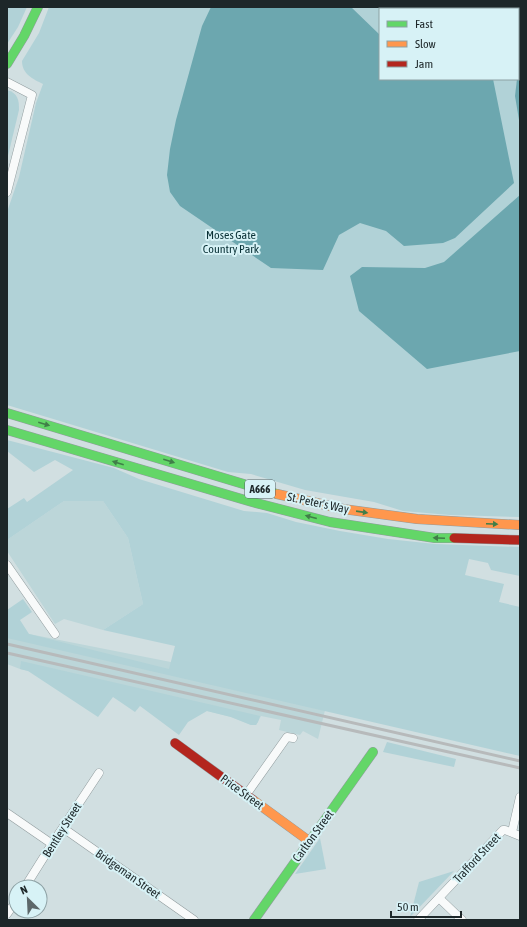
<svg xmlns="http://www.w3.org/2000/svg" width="527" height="927" font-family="'Asap Condensed',sans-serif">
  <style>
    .built { fill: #bcd6d9 }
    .green { fill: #b1d2d7; fill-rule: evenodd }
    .water { fill: #6ca7af }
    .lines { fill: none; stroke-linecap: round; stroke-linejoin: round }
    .street-casing { stroke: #919c9e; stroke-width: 9 }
    .fast-casing { stroke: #919c9e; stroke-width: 10 }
    .slow-casing { stroke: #919c9e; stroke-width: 10 }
    .jam-casing { stroke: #919c9e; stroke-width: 10 }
    .street { stroke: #f8fafa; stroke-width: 8 }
    .fast { stroke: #63d668; stroke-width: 9 }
    .slow { stroke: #ff974d; stroke-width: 9 }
    .jam { stroke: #b3261e; stroke-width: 9 }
    .rail { stroke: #b7babb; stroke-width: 3 }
    .oneway { fill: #407e48 }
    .labels { text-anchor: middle; stroke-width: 4; stroke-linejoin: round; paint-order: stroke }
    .shield { fill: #d7f2f6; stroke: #556466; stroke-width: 1 }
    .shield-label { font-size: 11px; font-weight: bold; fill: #1d2729 }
    .park-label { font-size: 12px; fill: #093136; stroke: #d7f2f6 }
    .street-label { font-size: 12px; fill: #1d2729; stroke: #d7f2f6 }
  </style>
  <rect width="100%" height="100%" fill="#d1dfe1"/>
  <g class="built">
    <path d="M64,501H103L128,538L143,604L103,630L64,619L55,624L7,551V540Z"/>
    <path d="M7,632L29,634L191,666L327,702L318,739L303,731L300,735L279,730L281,720L261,716L256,725H251L231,717L207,711L20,669L7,664Z"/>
  </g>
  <g class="green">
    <path d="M7,7H27L18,27L7,44Z"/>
    <path d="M49,7H520V517L450,515L403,511L374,502L305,490L251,474L228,472L7,405V212L19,177L36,103L43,84C33,79 22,74 22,61L39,33ZM380,9H518V79H380Z"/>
    <path d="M7,90C18,93 19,100 19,110L7,160Z"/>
    <path d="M7,440L114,468L139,479L244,511L267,513L296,522L340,531L388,539L435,544L520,547V576L491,570L488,563L469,559L465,575L504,584L499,602L520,607V756L7,638V610L23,599L32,612L20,620L29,634L169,669L175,646L103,630L143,604L128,538L103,501H64L7,540V509L24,498L27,502L73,470L55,460L34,472L7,451Z"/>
    <path d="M21,661L260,716L258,722L256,725H251L231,717L207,711L188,722L179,735L140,706L135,712L113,697L98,717L28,671L20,669Z"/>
    <path d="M387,742L456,759L454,767L383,752Z"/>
    <path d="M320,838L326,869L295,874Z"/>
    <path d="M454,871L410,917L419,882Z"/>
  </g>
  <g class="water">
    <path d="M211,7H351L380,35V79H493L514,183L455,238L443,243L404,246L386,231L360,223L339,235L323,270L271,268L180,206L170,192L167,175L170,149L176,120L202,26Z"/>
    <path d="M520,77V126L515,96L517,79Z"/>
    <path d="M520,195V351L427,369L359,311L350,276L362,267L425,268L444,262Z"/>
  </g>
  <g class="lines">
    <g class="street-casing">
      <g id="street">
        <path d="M7,82L32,95L7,192"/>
        <path d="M7,565L55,634"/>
        <path d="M246,795L287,737L293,738"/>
        <path d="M7,813L52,844"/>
        <path d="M63,828L194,920"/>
        <path d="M512,832L520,797"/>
        <path d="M25,887L52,844L99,773"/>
        <path d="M439,898L462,920"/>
        <path d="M7,914L16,901"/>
        <path d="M418,920L503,830H505L520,836"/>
      </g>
    </g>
    <g class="fast-casing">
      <g id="fast">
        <path d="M7,64L24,36L38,7"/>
        <path d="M7,413L277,494"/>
        <path d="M7,430L252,502L330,522L435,538H454"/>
        <path d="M254,920L373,752"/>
      </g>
    </g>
    <g class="slow-casing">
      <g id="slow">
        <path d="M277,494L343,509L417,519L520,525"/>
        <path d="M253,800L309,841"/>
      </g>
    </g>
    <g class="jam-casing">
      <g id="jam">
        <path d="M454,538L520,540"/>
        <path d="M175,743L253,800"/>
      </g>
    </g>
    <use href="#street" class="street"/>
    <use href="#fast" class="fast"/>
    <use href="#slow" class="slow"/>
    <use href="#jam" class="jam"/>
    <g class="rail">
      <path d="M7,644L520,761"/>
      <path d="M7,653L520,768"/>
    </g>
  </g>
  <defs><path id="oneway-solid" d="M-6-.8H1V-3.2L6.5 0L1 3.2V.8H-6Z"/></defs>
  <g class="oneway">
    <use href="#oneway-solid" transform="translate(44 424) rotate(16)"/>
    <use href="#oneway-solid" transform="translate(169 461) rotate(17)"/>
    <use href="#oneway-solid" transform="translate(118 463) rotate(-163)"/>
    <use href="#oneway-solid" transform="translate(362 512) rotate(8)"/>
    <use href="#oneway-solid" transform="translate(311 517) rotate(-165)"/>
    <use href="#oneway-solid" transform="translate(492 524) rotate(2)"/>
    <use href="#oneway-solid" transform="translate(439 538) rotate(-177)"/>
  </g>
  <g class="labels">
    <rect class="shield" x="245" y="480" width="30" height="18" rx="3"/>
    <g class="shield-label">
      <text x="260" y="493">A666</text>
    </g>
    <g class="park-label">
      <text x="231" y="239">Moses Gate<tspan x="231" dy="14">Country Park</tspan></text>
    </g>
    <g class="street-label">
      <text transform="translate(318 503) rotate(12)" y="4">St. Peter's Way</text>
      <text transform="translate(242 792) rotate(36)" y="4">Price Street</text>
      <text transform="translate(62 830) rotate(-58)" y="4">Bentley Street</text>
      <text transform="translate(313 836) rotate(-54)" y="4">Carlton Street</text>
      <text transform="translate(477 858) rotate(-47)" y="4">Trafford Street</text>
      <text transform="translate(128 874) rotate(35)" y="4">Bridgeman Street</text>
    </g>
  </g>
  <rect width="527" height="927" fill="none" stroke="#1d2729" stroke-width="16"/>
  <rect x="379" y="8" width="140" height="72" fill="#d7f2f6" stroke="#8da1a4"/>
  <rect x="387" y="21" width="20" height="6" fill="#63d668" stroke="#8da1a4"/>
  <text x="415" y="28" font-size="12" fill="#1d2729">Fast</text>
  <rect x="387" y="41" width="20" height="6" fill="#ff974d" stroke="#8da1a4"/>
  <text x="415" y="48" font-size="12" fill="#1d2729">Slow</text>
  <rect x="387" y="61" width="20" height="6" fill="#b3261e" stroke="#8da1a4"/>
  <text x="415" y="68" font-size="12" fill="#1d2729">Jam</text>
  <g transform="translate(28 899) rotate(336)"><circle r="19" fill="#d7f2f6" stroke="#8da1a4"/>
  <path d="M0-3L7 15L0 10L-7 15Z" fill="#5c6769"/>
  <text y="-6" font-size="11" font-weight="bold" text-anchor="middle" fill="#1d2729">N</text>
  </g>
  <path d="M391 911v6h70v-6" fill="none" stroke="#1d2729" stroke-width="2"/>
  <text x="397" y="911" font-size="12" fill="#1d2729" stroke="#d7f2f6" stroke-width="3" paint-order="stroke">50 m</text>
</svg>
